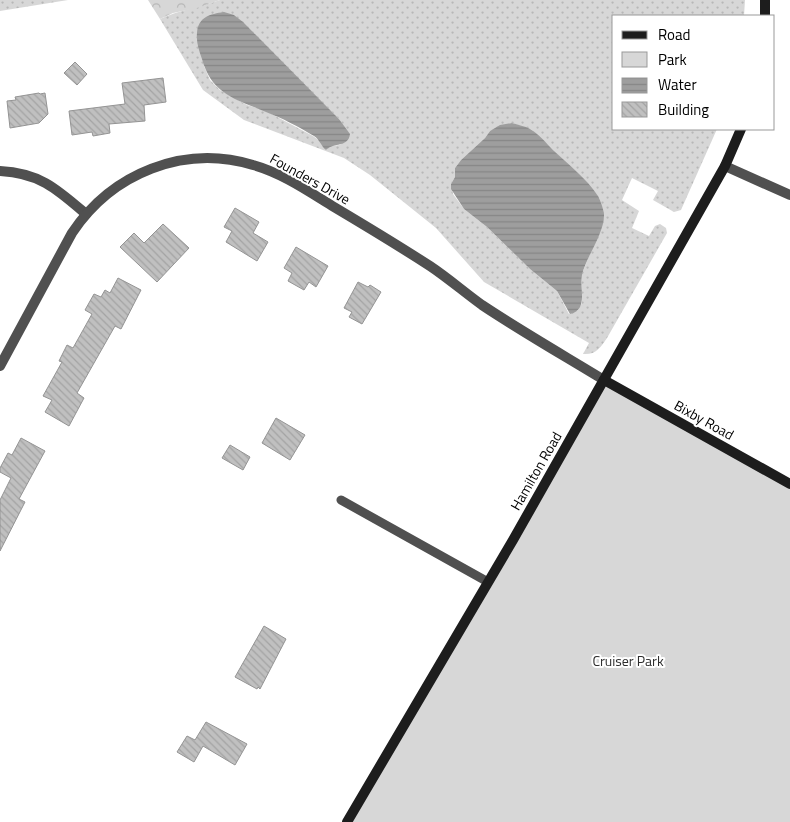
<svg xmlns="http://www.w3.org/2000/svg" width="790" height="822" font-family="'Titillium Web',sans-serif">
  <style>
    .grass { fill: url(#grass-dots); fill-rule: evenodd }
    .forest { fill: url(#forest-crowns) }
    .park { fill: #d7d7d7 }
    .water { fill: url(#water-rules) }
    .building { fill: url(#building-back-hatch); stroke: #949494 }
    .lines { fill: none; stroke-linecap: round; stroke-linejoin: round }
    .lane { stroke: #505050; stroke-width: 9 }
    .street { stroke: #505050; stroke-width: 10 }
    .secondary { stroke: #1d1d1d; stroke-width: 10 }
    .labels { text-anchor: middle; stroke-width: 4; stroke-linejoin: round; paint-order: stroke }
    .street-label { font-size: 14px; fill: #000; stroke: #fff }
    .park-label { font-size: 14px; fill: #2e2e2e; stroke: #fff }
  </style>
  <defs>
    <pattern id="grass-dots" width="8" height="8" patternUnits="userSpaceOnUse" patternTransform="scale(1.25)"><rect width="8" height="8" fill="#d7d7d7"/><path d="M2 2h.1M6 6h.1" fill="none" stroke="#b7b7b7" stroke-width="1.8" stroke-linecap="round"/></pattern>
    <pattern id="forest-crowns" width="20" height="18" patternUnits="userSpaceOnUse" patternTransform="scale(1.25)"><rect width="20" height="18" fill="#d7d7d7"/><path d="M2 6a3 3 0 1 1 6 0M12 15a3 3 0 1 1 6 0" fill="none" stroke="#b7b7b7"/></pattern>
    <pattern id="water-rules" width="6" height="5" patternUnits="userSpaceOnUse" patternTransform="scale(1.25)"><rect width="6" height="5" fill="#9e9e9e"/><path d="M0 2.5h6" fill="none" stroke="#868686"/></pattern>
    <pattern id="building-back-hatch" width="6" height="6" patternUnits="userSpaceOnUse" patternTransform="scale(1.25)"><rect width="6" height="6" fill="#c0c0c0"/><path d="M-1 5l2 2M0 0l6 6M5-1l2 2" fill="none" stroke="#a3a3a3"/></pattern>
  </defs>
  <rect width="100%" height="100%" fill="#fff"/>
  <g class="grass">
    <path d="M0,0H68L0,11Z"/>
    <path d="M220,0H745L744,16H614V129H717L681,210L674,212L653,200L658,191L632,178L622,200L639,211L632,228L649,236L655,226L660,224L666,228L667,233L607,338C600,348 596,355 583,354L589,343L484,282L436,228L370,175L344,158L244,120L203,90L160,19C179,10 200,7 220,0ZM234,15L339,119L349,134L340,145L330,146L326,150L321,142L313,136L266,111L247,105L220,90L210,80L204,66ZM512,123L532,130L580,176L597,195L604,216L601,227L581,276L582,303L578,310L569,314L557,291L530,269L487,227L464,209L453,194L451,184L455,177V168L461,160L485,138L490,131Z"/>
  </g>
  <path class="forest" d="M148,0H220L197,8L173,13L160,19Z"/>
  <path class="park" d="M604,380L790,484V822H347Z"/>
  <g class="water">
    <path d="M224,12L234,15L243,22L339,119L350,134C348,148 334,142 326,150C321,146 320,140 314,136C299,127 282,118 266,112C236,99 212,95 202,59C199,51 196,42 197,33C198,17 210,14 224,12Z"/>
    <path d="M512,123C518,125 525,126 530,129C539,134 546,143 553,150C568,164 587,179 598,196C601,202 603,208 604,214C605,232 586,257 582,275C579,288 589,310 570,314L557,291L530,269L487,227L464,209L451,189V184L455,177V168L461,160L485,138L490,131L500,125Z"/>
  </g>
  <g class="building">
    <path d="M75,62L87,74L77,85L64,73Z"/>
    <path d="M163,78L166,102L144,105L145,121L109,124L110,133L93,136L92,132L72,135L69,111L125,104L122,83Z"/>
    <path d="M39,93L40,94L45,93L48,114L39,123L10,128L7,101L16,100L15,97Z"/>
    <path d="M235,208L259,222L253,233L268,242L257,261L226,242L232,231L224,227Z"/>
    <path d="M163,224L189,248L157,282L120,247L134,233L144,243Z"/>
    <path d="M296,247L328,266L316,287L309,282L304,290L288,281L292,273L284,268Z"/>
    <path d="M118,278L141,290L121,329L115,326L77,393L84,398L69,426L45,412L52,400L43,396L62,362L59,361L67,345L73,348L92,314L85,310L94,294L101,297L105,290L110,293Z"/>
    <path d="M358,282L368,287L370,285L381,292L362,324L349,317L352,312L344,308Z"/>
    <path d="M276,418L305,435L290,460L262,443Z"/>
    <path d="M21,438L45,451L19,499L25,502L0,551V500L11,478L0,472V468L8,453L12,455Z"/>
    <path d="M230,445L250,457L243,470L222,458Z"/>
    <path d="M264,626L286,639L260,689L258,687L257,689L235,677Z"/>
    <path d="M206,722L247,744L235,765L203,746L194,762L177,752L187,736L195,740Z"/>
  </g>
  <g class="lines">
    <path class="lane" d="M341,500L488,582"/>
    <g class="street">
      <path d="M725,166L790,195"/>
      <path d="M0,171C40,173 57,189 86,214"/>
      <path d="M0,366L72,233C112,173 184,144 253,165C282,173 308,191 334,207C366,226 399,246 430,266C448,278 464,292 482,305C521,331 563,355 604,380"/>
    </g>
    <g class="secondary">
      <path d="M765,16V0"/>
      <path d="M604,380L790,484"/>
      <path d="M347,822L513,540L725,166L741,129"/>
    </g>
  </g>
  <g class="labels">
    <g class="street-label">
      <text transform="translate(310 179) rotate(29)" y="5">Founders Drive</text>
      <text transform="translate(704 420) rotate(29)" y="5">Bixby Road</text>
      <text transform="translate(536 471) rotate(-60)" y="5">Hamilton Road</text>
    </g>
    <g class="park-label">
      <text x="628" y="666">Cruiser Park</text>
    </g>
  </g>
  <rect x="612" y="15" width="162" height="115" fill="#ffffff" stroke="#999999"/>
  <rect x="622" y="31" width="25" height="8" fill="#1d1d1d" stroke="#999999"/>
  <text x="658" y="40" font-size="15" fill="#000000">Road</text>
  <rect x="622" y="52" width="25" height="15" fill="#d7d7d7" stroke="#999999"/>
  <text x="658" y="65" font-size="15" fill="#000000">Park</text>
  <rect x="622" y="78" width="25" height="15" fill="url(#water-rules)" stroke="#999999"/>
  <text x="658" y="90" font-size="15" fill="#000000">Water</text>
  <rect x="622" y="102" width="25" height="15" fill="url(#building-back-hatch)" stroke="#999999"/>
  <text x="658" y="115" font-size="15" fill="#000000">Building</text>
</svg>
